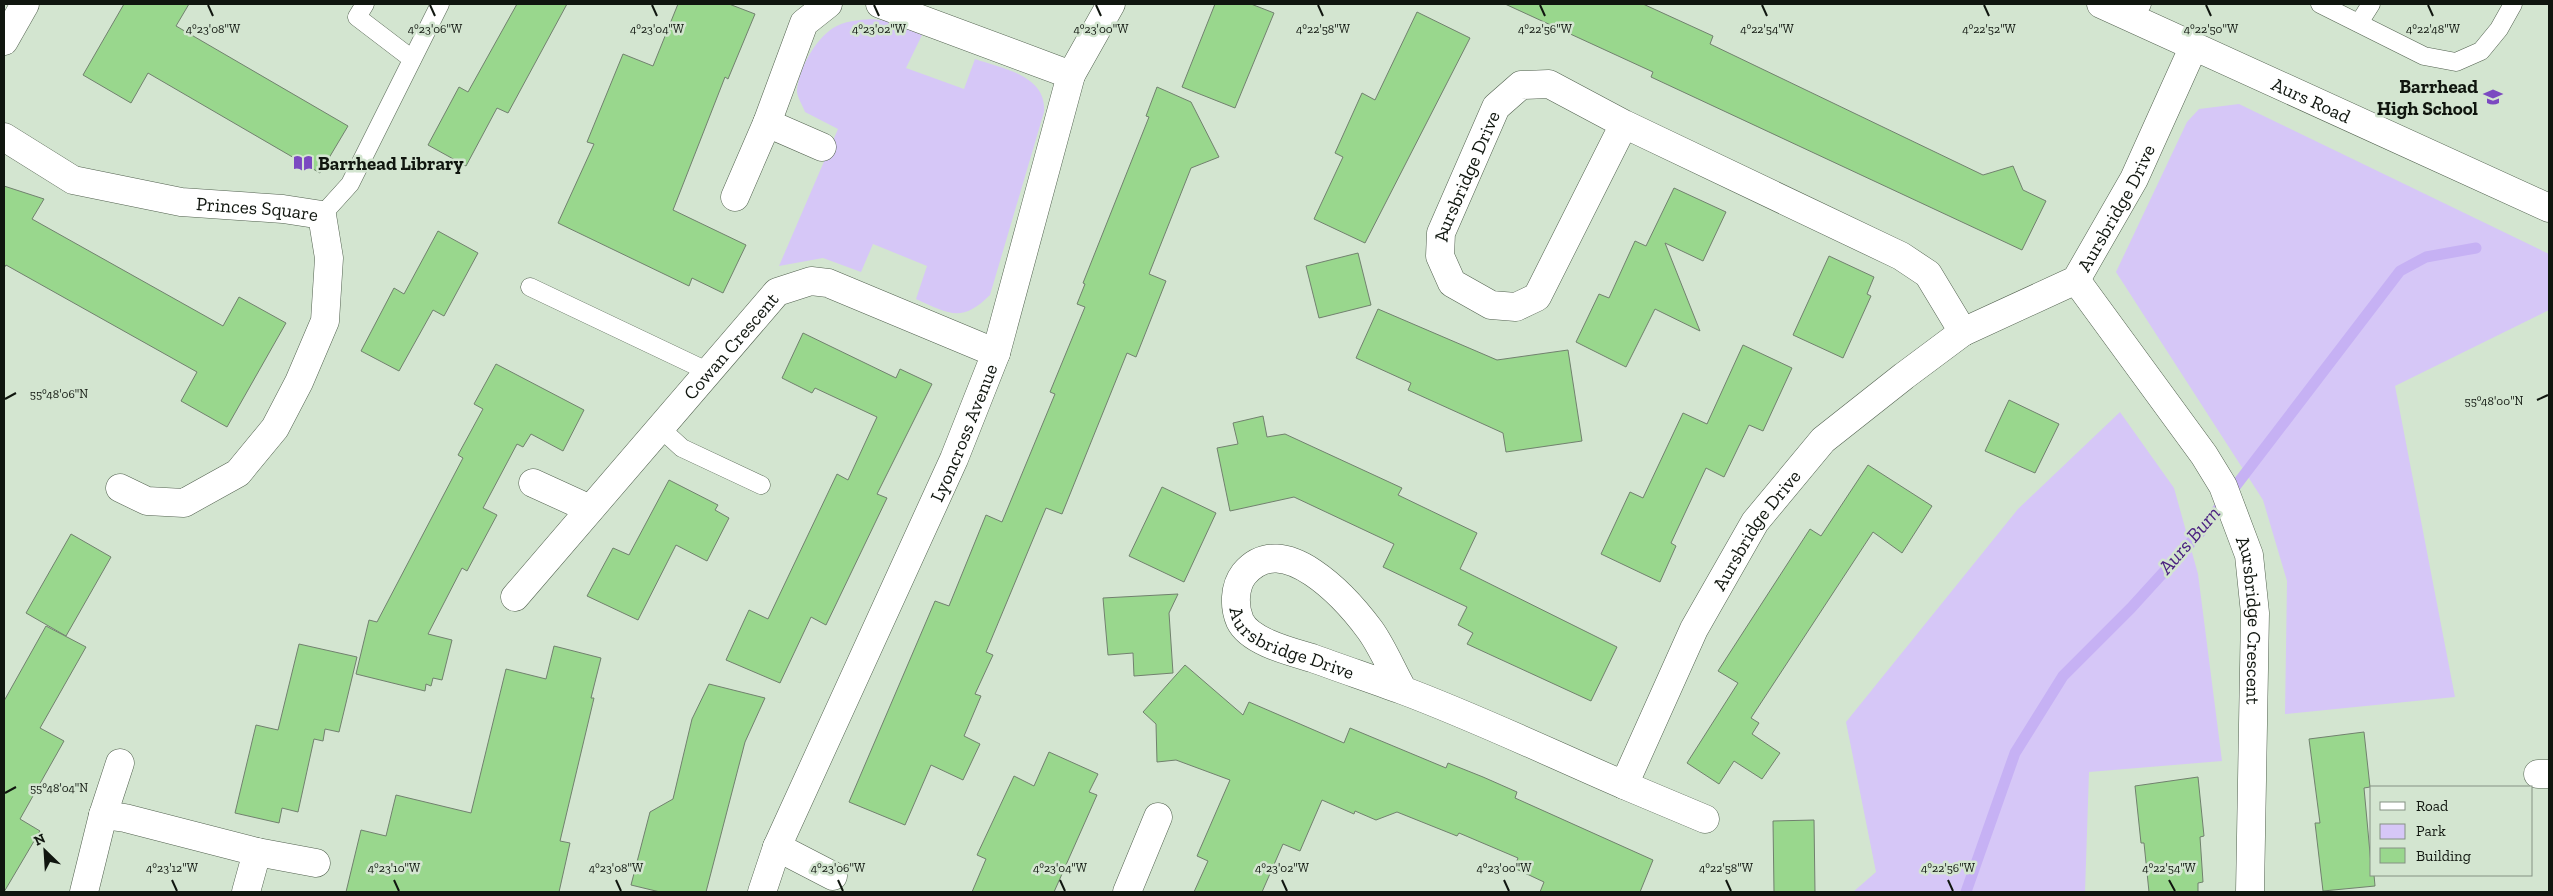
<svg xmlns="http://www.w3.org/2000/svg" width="2553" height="896" font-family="'Zilla Slab',serif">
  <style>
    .green { fill: #d6c7f7 }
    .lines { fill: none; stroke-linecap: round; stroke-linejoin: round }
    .stream { stroke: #c6b1f4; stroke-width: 11 }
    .building { fill: #99d78d; stroke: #71816e }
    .service-casing { stroke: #52614f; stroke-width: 19 }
    .minor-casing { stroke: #52614f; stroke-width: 29 }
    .tertiary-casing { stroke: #52614f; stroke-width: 29 }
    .primary-casing { stroke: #52614f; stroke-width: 29 }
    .service { stroke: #fff; stroke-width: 18 }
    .minor { stroke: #fff; stroke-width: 28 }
    .tertiary { stroke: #fff; stroke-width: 28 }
    .primary { stroke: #fff; stroke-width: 28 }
    .ticks { fill: none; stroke: #10160f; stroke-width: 2 }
    .labels { text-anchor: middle; stroke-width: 5; stroke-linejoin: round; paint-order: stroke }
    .poi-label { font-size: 19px; font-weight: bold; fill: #10160f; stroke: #d3e5d0; text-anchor: end }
    .street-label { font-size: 19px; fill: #10160f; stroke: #d3e5d0 }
    .water-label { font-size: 20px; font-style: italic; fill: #4b2180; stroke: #d3e5d0 }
    .ticks-label { font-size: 12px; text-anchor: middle; fill: #10160f; stroke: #d3e5d0; stroke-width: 5; stroke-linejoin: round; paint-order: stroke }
  </style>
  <rect width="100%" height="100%" fill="#d3e5d0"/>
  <g class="green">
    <path d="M871,19L888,21L922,35L906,68L964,89L975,59C1003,69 1047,75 1044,112L990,295C962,323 949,314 916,299L927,266L873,244L861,272L823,258L779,266L838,129L805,112C803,106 797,97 797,91C799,68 815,40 833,28C844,21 859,20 871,19Z"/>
    <path d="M2239,104L2549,254V310L2395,386L2455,697L2285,714L2287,581L2263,500L2116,272L2187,122L2199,109Z"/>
    <path d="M2120,412L2174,488L2198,574L2222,761L2089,772L2085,892H1853L1876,872L1846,722L2018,509Z"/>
  </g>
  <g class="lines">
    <path class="stream" d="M1966,892L2015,753L2063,676L2131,608L2202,530L2400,271L2426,257L2476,248"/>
  </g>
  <g class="building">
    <path d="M124,4H189L176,26L348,126L320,173L148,73L131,103L83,75Z"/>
    <path d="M517,4H567L508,113L497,108L466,166L428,145L459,87L468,92Z"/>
    <path d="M678,4H729L755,14L728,79L725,77L673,210L746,245L723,293L692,278L689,286L558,223L594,144L587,142L623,54L653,66Z"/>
    <path d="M1215,4H1251L1274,13L1235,108L1182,87Z"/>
    <path d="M1505,4H1643L1713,36L1710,44L1983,175L2013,166L2023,190L2046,201L2022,250L1651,77L1653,72Z"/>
    <path d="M1417,12L1470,38L1365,243L1314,219L1343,157L1335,153L1362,93L1375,100Z"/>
    <path d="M1157,87L1191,102L1219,157L1191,168L1149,274L1166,281L1136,357L1127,353L1062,514L1046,508L986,652L993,655L975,694L981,696L964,736L980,744L963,780L931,765L905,825L849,802L935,601L949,606L986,515L1002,522L1055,394L1050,392L1085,307L1077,304L1085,284L1083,283L1149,117L1146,116Z"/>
    <path d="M4,186L44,199L32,219L223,326L239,297L286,323L227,427L181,401L197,372L6,265L4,268Z"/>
    <path d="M1674,188L1726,212L1703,261L1665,243L1700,331L1655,309L1626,367L1576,342L1599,294L1609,298L1635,241L1646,246Z"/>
    <path d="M438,231L478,253L444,316L433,310L399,371L361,351L394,288L404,294Z"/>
    <path d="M1358,253L1371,305L1319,318L1306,266Z"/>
    <path d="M1829,256L1874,277L1867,294L1871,296L1843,358L1793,335Z"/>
    <path d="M1378,309L1497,360L1568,350L1582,441L1506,452L1503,433L1408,390L1411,383L1356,358Z"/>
    <path d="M803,333L896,378L900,369L932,384L877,494L887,498L826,625L811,617L780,683L726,660L749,610L768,619L837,474L848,480L877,417L815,388L812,393L782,378Z"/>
    <path d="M1743,345L1792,368L1763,431L1749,425L1724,477L1706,468L1671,543L1676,546L1660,582L1601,554L1630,492L1643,498L1683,413L1707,424Z"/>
    <path d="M496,364L584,410L563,451L531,434L523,447L517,444L483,508L497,515L467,571L462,568L428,634L452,640L442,680L433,678L431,686L426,684L425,691L356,674L369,620L377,622L463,458L458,455L483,409L474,404Z"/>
    <path d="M2009,400L2059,424L2035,473L1985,451Z"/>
    <path d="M1263,416L1267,437L1285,434L1402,488L1398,495L1477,533L1460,569L1617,647L1591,701L1467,644L1473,633L1458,625L1467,607L1383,567L1394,544L1294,497L1230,511L1217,448L1238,444L1233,423Z"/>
    <path d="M1868,465L1932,506L1902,553L1873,532L1751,718L1759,723L1752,734L1780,753L1762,779L1734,761L1719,784L1687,763L1738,683L1718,671L1810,529L1821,536Z"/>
    <path d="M669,480L718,505L715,510L729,518L707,561L676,545L638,620L587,596L613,548L629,555Z"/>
    <path d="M1162,487L1216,513L1184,582L1129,556Z"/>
    <path d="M71,534L111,557L66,636L26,613Z"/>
    <path d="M1178,594L1169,613L1173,673L1134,676L1133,653L1108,655L1103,598Z"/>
    <path d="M46,626L86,647L40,728L64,741L20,819L40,831L4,892V701Z"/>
    <path d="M299,644L357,657L339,732L325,729L323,741L314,739L298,812L282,808L279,823L235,813L256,725L278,730Z"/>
    <path d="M554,646L601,658L591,698H594L560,841L570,843L559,892H346L361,830L386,836L396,795L471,813L506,669L546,679Z"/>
    <path d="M1185,665L1243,715L1249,702L1344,743L1350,728L1446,768L1448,763L1483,777L1517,792L1515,798L1653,860L1640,892H1540L1544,882L1514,868L1518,858L1459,833L1457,836L1397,812L1376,820L1355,811L1354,814L1322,800L1300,851L1283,844L1262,892H1194L1208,861L1197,856L1230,780L1176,760L1157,762L1156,724L1143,712Z"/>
    <path d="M709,684L765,698L745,742L706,892H660L631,885L650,812L673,799L692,719Z"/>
    <path d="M2364,732L2370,787L2364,788L2372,875H2374L2375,886L2323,891L2315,823H2320L2309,739Z"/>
    <path d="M1049,752L1098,774L1089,792L1097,795L1054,892H972L986,859L977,855L1014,776L1034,786Z"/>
    <path d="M2198,777L2204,836L2200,837L2203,882L2198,883V892H2149L2144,843H2141L2135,786Z"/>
    <path d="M1814,820L1815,892H1774L1773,821Z"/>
  </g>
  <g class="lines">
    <g class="service-casing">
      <g id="service">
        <path d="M365,4L357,17L412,59"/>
        <path d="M2320,4L2424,56L2456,62L2481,51L2499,29L2513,4"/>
        <path d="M2133,19L2142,4"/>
        <path d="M2359,23L2371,4"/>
        <path d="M322,215L350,184L440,4"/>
        <path d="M530,287L707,371"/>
        <path d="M659,427L682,448L761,485"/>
      </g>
    </g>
    <g class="minor-casing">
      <g id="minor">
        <path d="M880,4L1071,75"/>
        <path d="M767,123L822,147"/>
        <path id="s1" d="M1624,124L1537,297L1516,307L1491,305L1452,283L1440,256L1441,233L1496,107L1521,85L1549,84L1624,124L1901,256L1928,274L1963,332"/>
        <path id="s2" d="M4,137L73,180L181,202L283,209L322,215L329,258L325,321L299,382L275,428L238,473L184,503L147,501L120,488"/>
        <path d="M735,197L767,123L804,23L828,4"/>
        <path id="s3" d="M2076,280L2204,455L2223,486L2249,555L2255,613L2250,892"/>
        <path d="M533,483L590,509"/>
        <path id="s4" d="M515,597L777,292L811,281L828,283L996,353"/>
        <path id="s5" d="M1403,690C1392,671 1383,648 1370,630C1347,599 1283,527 1244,574C1234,587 1234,607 1240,621C1250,642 1292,652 1312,658C1342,669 1372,679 1402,690C1477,718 1550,753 1624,785L1694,629L1755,522L1823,440L1904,376L1963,332L2076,280L2134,179L2193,48"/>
        <path d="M2538,774H2549"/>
        <path d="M1624,785L1705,819"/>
        <path d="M103,815L125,818L257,852L316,863"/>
        <path d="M777,847L833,876"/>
        <path d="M84,892L103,815L120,763"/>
        <path d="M246,892L257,852"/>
        <path id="s6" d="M762,892L777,847L954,459L996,353L1071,75L1111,4"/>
        <path d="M1127,892L1158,817"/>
      </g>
    </g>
    <g class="tertiary-casing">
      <g id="tertiary">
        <path id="s7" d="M2101,4L2549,208"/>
      </g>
    </g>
    <g class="primary-casing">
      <path id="primary" d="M4,41L25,4"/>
    </g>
    <use href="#service" class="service"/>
    <use href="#minor" class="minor"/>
    <use href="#tertiary" class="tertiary"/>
    <use href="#primary" class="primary"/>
  </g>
  <path class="ticks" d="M208,5L213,16M430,5L435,16M652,5L657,16M874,5L879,16M1096,5L1101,16M1318,5L1323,16M1540,5L1545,16M1762,5L1767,16M1984,5L1989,16M2206,5L2211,16M2428,5L2433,16M5,399L16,393M2537,400L2548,395M5,793L16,787M172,880L177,891M394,880L399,891M616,880L621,891M838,880L843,891M1060,880L1065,891M1282,880L1287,891M1504,880L1509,891M1726,880L1731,891M1948,880L1953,891M2169,880L2175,891"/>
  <defs>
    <g id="school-bare" transform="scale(1.5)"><path d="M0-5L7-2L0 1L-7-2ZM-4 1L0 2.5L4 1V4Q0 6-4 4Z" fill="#7b49c1" stroke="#d3e5d0" stroke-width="2.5" paint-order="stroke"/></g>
    <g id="library-bare" transform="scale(1.5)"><path d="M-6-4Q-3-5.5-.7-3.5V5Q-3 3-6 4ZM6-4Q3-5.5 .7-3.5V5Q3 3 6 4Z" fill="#7b49c1" stroke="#d3e5d0" stroke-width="2.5" paint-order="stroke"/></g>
  </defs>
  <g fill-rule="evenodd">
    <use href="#school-bare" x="2493" y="97"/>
    <use href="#library-bare" x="303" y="163"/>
  </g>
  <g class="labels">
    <g class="poi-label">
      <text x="2478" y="93">Barrhead<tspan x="2478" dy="22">High School</tspan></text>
      <text x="318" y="170" text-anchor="start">Barrhead Library</text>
    </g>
    <g class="street-label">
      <text dy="7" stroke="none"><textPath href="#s7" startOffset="231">Aurs Road</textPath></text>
      <text dy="7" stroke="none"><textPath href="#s1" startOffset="401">Aursbridge Drive</textPath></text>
      <text dy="7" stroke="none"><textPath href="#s5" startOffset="1480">Aursbridge Drive</textPath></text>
      <text dy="7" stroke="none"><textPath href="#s2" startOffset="268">Princes Square</textPath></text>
      <text dy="7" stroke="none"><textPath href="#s4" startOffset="331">Cowan Crescent</textPath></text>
      <text dy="7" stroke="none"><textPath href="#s6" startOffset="502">Lyoncross Avenue</textPath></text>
      <text dy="7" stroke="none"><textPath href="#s5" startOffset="984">Aursbridge Drive</textPath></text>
      <text dy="7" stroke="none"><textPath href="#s3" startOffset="392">Aursbridge Crescent</textPath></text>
      <text dy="7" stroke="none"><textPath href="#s5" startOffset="332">Aursbridge Drive</textPath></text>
    </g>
    <g class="water-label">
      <text transform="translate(2189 540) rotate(-49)" y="7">Aurs Burn</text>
    </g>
  </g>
  <g class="ticks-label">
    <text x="213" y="33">4°23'08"W</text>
    <text x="435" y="33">4°23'06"W</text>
    <text x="657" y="33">4°23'04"W</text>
    <text x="879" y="33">4°23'02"W</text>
    <text x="1101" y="33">4°23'00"W</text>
    <text x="1323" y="33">4°22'58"W</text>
    <text x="1545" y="33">4°22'56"W</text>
    <text x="1767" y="33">4°22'54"W</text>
    <text x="2211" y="33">4°22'50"W</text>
    <text x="2433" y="33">4°22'48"W</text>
    <text x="1989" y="33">4°22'52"W</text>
    <text x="59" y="398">55°48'06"N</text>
    <text x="2494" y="405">55°48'00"N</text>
    <text x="59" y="792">55°48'04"N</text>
    <text x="172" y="872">4°23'12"W</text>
    <text x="394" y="872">4°23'10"W</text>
    <text x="616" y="872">4°23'08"W</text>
    <text x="838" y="872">4°23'06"W</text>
    <text x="1060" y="872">4°23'04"W</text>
    <text x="1282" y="872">4°23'02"W</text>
    <text x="1504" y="872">4°23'00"W</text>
    <text x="1726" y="872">4°22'58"W</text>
    <text x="1948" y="872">4°22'56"W</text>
    <text x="2169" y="872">4°22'54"W</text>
  </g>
  <rect width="2553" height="896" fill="none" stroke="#10160f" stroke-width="10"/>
  <rect x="2370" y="786" width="162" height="90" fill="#d3e5d0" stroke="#859283"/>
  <rect x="2380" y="802" width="25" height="8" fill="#ffffff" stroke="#859283"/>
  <text x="2416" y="811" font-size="15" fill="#10160f">Road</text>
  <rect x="2380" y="824" width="25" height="15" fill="#d6c7f7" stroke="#859283"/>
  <text x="2416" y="836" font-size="15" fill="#10160f">Park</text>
  <rect x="2380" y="848" width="25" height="15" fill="#99d78d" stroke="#859283"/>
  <text x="2416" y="861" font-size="15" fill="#10160f">Building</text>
  <g transform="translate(45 851) rotate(335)" stroke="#d3e5d0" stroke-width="4" paint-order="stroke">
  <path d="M0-4L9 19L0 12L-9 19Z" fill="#10160f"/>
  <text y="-8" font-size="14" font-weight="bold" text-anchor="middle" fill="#10160f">N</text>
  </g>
</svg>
